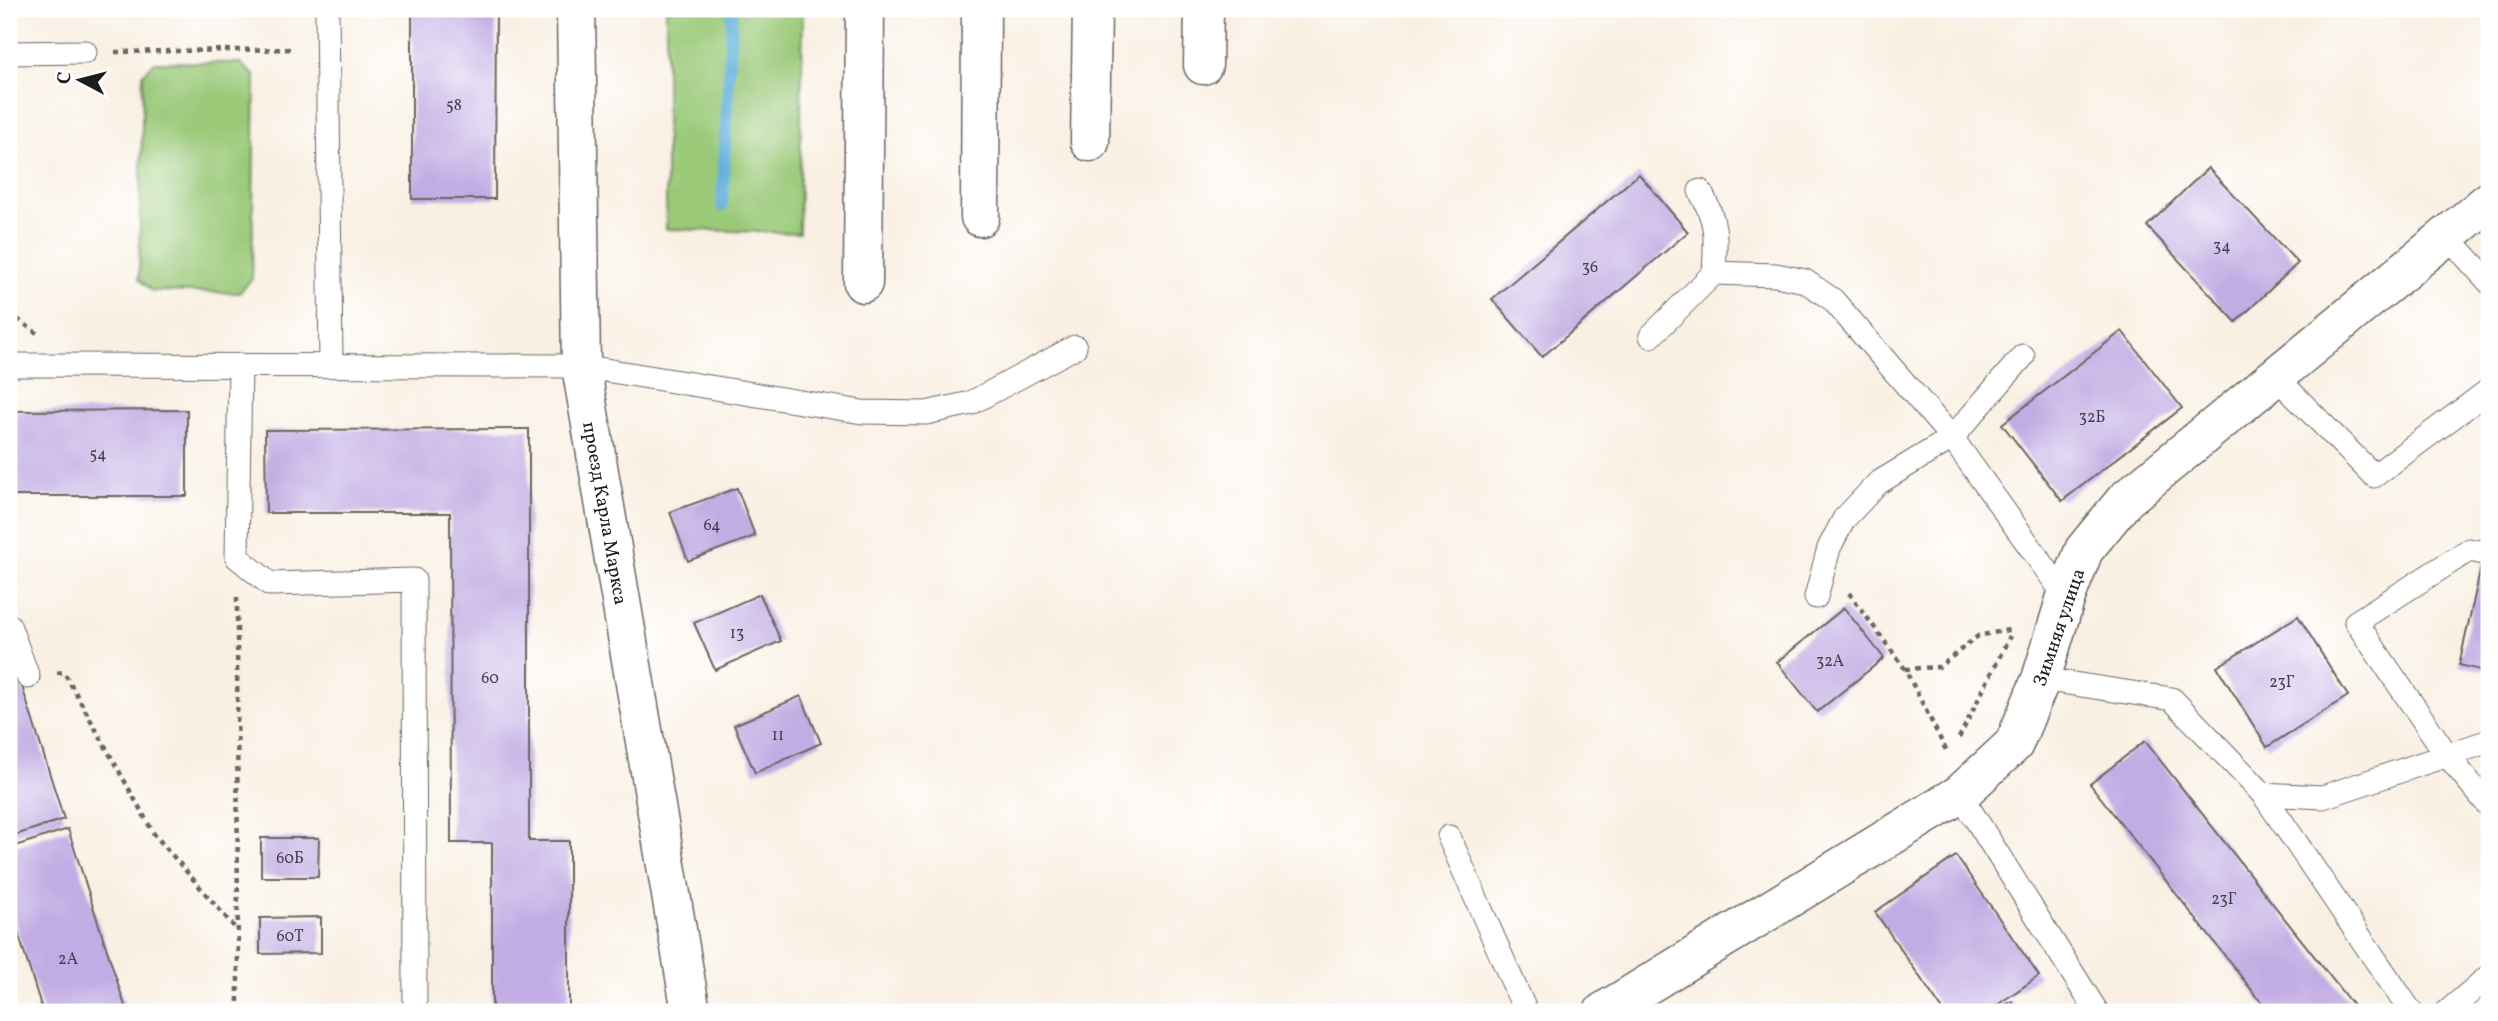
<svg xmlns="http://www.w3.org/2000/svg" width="2498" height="1021" font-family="Vollkorn,serif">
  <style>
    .green { fill: #9ac978; stroke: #5b724a; stroke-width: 2 }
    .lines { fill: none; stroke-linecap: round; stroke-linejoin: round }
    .stream { stroke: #62b0dc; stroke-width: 12 }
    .building { fill: #c1ace3 }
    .lane-casing { stroke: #696662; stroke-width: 25 }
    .street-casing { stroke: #696662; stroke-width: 41 }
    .path { stroke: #696662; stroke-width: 4.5; stroke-dasharray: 5 5; stroke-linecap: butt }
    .lane { stroke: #fff; stroke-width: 23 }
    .street { stroke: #fff; stroke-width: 38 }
    .labels { text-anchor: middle; stroke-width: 6; stroke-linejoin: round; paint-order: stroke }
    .number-label { font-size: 16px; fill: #45404e }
    .street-label { font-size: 19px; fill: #1c1c1c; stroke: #fff }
  </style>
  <rect width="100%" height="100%" fill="#fff"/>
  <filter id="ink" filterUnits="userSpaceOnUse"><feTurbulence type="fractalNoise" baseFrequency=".0143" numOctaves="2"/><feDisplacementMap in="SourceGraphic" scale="14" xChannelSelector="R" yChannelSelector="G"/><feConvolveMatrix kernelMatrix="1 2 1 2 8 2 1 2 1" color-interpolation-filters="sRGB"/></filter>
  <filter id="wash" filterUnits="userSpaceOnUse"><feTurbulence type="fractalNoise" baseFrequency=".00686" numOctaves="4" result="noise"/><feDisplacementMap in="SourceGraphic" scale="28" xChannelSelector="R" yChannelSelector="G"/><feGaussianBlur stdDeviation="1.57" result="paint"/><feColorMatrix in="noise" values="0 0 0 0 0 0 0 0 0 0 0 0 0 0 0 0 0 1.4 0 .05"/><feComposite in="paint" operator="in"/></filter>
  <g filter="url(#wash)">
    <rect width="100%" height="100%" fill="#f9f0e3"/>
    <g class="green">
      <path d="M666,9H803L799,233L666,229Z"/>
      <path d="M155,62L240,63L255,76L252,279L239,293L152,291L139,279L143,74Z"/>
    </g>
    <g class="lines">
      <path class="stream" d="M722,206L732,9"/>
    </g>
    <g id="blocks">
      <g class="building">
        <path d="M412,9H496L495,199H412Z"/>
        <path d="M2208,168L2298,263L2236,322L2147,226Z"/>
        <path d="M1639,174L1688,232L1542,357L1492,299Z"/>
        <path d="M2122,331L2182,408L2062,501L2002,424Z"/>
        <path d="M187,410V496H9V411Z"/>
        <path d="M529,429V841H569V1012H492V843H451L450,513H266L265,430Z"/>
        <path d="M737,488L755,536L688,561L670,512Z"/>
        <path d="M2482,563L2489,564V672L2459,665Z"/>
        <path d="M760,594L781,641L715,670L694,623Z"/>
        <path d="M1844,608L1884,658L1817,712L1777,662Z"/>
        <path d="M2298,616L2348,696L2267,747L2217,667Z"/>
        <path d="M19,677L64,819L9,837V680Z"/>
        <path d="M801,696L821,743L755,773L734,725Z"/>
        <path d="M2145,741L2358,1012H2269L2090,784Z"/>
        <path d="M68,829L127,1012H43L9,904V848Z"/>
        <path d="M261,838H319L318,877H261Z"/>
        <path d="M1956,856L2039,976L1987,1012H1944L1875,912Z"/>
        <path d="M321,917V953L260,954V918Z"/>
        <path d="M2012,1001L2018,1012H1992Z"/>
      </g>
    </g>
  </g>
  <g filter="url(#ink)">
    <use href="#blocks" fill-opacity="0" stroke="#696662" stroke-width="2"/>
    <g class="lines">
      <g class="lane-casing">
        <g id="lane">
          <path d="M327,9L331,365"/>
          <path d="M9,53L85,52"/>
          <path d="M2447,236L2489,282"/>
          <path d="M1714,273L1776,275L1805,281L1833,300L1952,438L2066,597"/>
          <path d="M1651,336L1714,273C1716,238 1718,223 1700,191"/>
          <path d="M9,365L581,366L862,412L926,413L971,403L1075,347"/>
          <path d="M240,365L237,557L270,584L414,580L415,1012"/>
          <path d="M2276,377L2374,476L2489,390"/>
          <path d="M2489,554L2469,550L2356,622L2447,755L2489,806"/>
          <path d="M1816,597L1829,548L1844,519L1878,483L1952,438L2023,356"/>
          <path d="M9,625L28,677"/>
          <path d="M2041,679L2172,699L2263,794L2323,797L2489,741"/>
          <path d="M1960,794L2097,1012"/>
          <path d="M2263,794L2411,1012"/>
          <path d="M1449,837L1526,1012"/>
          <path d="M2447,1012L2489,976"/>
        </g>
      </g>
      <g class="street-casing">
        <g id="street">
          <path d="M576,9L581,366L691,1012"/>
          <path d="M1203,65L1204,9"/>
          <path d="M1090,142L1092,9"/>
          <path d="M980,217L981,9"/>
          <path d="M863,283L865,9"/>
          <path d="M1603,1012L1960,794L2014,744L2041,679L2066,597L2084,550L2125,500L2489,201"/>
        </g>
      </g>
      <g class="path">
        <path d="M115,52L295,49"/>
        <path d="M9,313L37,333"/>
        <path d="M1849,593L1905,669L1947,752"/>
        <path d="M237,597L238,1012"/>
        <path d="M1905,669L1939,667L1978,636L2013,629"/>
        <path d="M57,673L64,672L154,834L237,930"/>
        <path d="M1959,738L2010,636"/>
      </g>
      <use href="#lane" class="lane"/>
      <use href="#street" class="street"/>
    </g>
  </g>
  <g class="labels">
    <g class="number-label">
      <text x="454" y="110">58</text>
      <text x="2222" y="251">34</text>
      <text x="1590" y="272">36</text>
      <text x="2092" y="422">32Б</text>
      <text x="98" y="459">54</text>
      <text x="712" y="530">64</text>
      <text x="737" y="638">13</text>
      <text x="1830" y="666">32А</text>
      <text x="490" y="683">60</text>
      <text x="2282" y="687">23Г</text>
      <text x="778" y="740">11</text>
      <text x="290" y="863">60Б</text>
      <text x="2224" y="904">23Г</text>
      <text x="290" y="941">60Т</text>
      <text x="68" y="964">2А</text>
    </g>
    <g class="street-label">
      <text transform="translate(606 513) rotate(80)" y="7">проезд Карла Маркса</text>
      <text transform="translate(2058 627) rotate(-71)" y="7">Зимняя улица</text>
    </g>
  </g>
  <rect width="2498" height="1021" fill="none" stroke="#fff" stroke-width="35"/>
  <g transform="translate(80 80) rotate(277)" stroke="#ffffff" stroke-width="5" paint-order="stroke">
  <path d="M0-5L12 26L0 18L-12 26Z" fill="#1c1c1c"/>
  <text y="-10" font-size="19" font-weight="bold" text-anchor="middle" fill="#1c1c1c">С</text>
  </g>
</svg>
